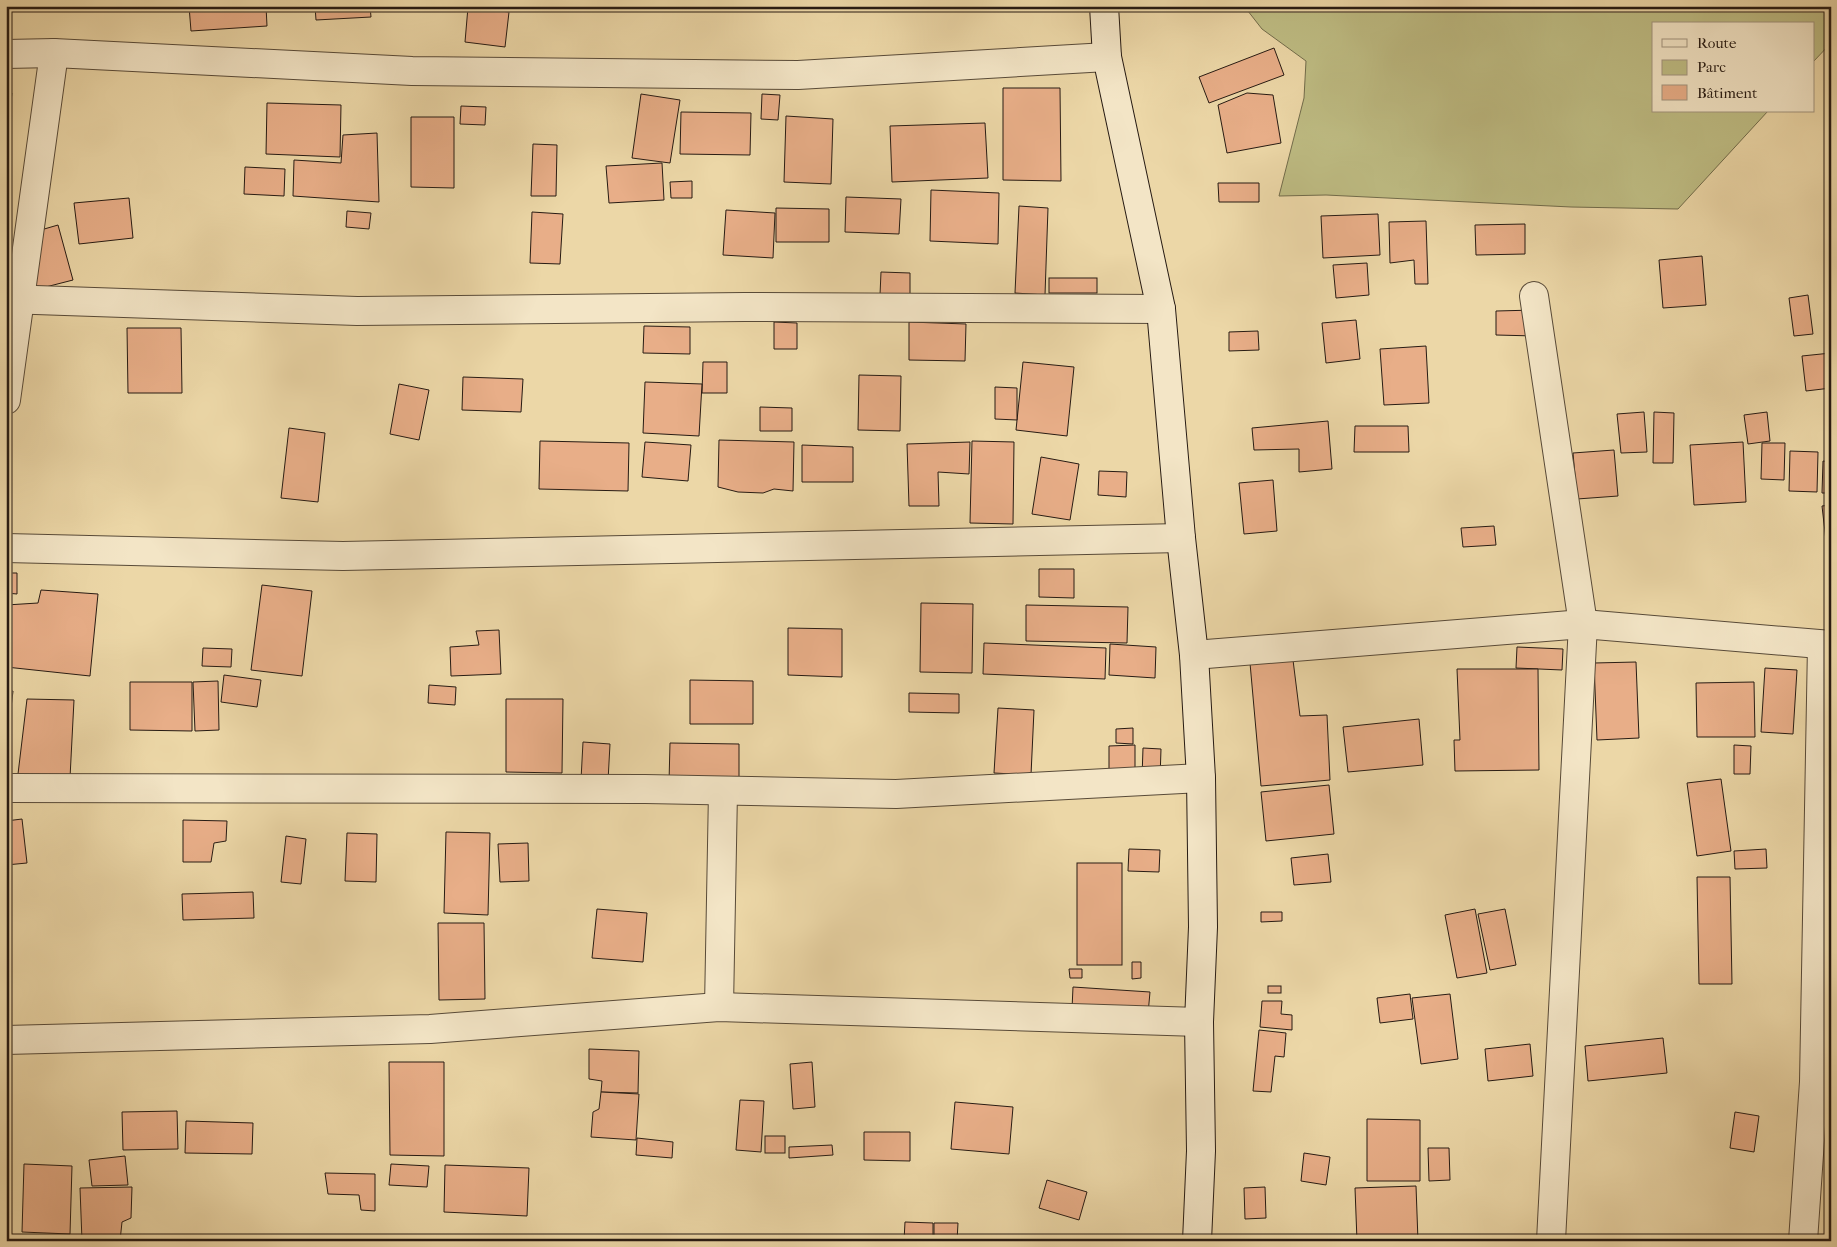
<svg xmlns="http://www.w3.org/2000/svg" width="1837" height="1247" font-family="'IM FELL French Canon',serif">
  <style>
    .green { fill: #bebc83; stroke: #726c4b }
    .building { fill: #e8ae88; stroke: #271b13 }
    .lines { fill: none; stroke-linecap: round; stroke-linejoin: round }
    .street-casing { stroke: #584a38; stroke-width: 30 }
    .secondary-casing { stroke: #271b13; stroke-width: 30 }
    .street { stroke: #f3e5c6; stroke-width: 28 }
    .secondary { stroke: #f3e5c6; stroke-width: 28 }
  </style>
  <rect width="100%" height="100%" fill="#ecd7a7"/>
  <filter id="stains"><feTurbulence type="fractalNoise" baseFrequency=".004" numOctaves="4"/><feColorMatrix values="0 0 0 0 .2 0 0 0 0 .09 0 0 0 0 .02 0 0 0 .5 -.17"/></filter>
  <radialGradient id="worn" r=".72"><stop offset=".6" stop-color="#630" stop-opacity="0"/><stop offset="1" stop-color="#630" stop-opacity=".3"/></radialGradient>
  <path class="green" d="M1244,6H1831V43L1813,62V24H1653V111H1768L1678,209L1571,207L1326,195L1279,196L1304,98L1306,61L1262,29Z"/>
  <g class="building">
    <path d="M189,6H266L267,26L191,31Z"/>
    <path d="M315,6H370L371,17L316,20Z"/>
    <path d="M468,7L509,12L505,47L465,42Z"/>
    <path d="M1274,48L1284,75L1209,103L1199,77Z"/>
    <path d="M1003,88H1060L1061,181L1003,180Z"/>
    <path d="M6,92L12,93L10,109L6,108Z"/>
    <path d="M1247,93L1273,95L1281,143L1227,153L1218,105Z"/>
    <path d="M641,94L680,100L670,163L632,158Z"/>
    <path d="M762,94L780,95L778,120L761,119Z"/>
    <path d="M267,103L341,105L340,157L266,154Z"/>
    <path d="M461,106L486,107L485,125L460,124Z"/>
    <path d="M681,112L751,113L750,155L680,154Z"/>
    <path d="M786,116L833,119L831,184L784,182Z"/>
    <path d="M411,117H454V188L411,187Z"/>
    <path d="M985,123L988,178L892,182L890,126Z"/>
    <path d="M377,133L379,202L293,196L294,160L341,163L343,135Z"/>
    <path d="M533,144L557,145L556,196H531Z"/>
    <path d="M662,163L664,200L609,203L606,166Z"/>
    <path d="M245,167L285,169L284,196L244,194Z"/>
    <path d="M692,181V198H671L670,182Z"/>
    <path d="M1218,183H1259V202H1219Z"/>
    <path d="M931,190L999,193L998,244L930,241Z"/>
    <path d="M846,197L901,199L899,234L845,232Z"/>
    <path d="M129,198L133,238L79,244L74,203Z"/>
    <path d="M1019,206L1048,208L1045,295L1015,293Z"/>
    <path d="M776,208L829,209V242H776Z"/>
    <path d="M726,210L775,213L773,258L723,255Z"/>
    <path d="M347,211L371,213L369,229L346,227Z"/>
    <path d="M532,212L563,214L560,264L530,263Z"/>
    <path d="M1378,214L1380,255L1323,258L1321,216Z"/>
    <path d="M1426,221L1428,284H1415L1414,260L1390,263L1389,222Z"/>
    <path d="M1525,224V254L1476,255L1475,225Z"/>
    <path d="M58,225L73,280L34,290L20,236Z"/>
    <path d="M1702,256L1706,305L1663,308L1659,260Z"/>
    <path d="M1367,263L1369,295L1336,298L1333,265Z"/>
    <path d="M881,272L910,273V296L880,295Z"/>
    <rect x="1049" y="278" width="48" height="15"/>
    <path d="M1808,295L1813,334L1794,336L1789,298Z"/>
    <path d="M1535,310V336L1496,335V311Z"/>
    <path d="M1356,320L1360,359L1326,363L1322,323Z"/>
    <path d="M774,322L797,323V349H774Z"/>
    <path d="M909,322L966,324L965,361L909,360Z"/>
    <path d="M644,326L690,327V354L643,353Z"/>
    <path d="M127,328H181L182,393H128Z"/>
    <path d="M1258,331L1259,350L1229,351V332Z"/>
    <path d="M1426,346L1429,403L1384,405L1380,349Z"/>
    <path d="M1831,353V388L1806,391L1802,356Z"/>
    <path d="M703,362H727V393H702Z"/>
    <path d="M1023,362L1074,367L1067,436L1016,430Z"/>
    <path d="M859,375L901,376L900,431L858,430Z"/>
    <path d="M463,377L523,379L521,412L462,410Z"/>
    <path d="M645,382L702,384L699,436L643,433Z"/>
    <path d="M399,384L429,390L419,440L390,434Z"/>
    <path d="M995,387L1017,388V420L995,419Z"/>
    <path d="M760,407L792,408V431H760Z"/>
    <path d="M1644,412L1647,452L1621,453L1617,414Z"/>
    <path d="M1654,412L1674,413L1673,463H1653Z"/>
    <path d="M1767,412L1770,441L1748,444L1744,415Z"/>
    <path d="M1328,421L1332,469L1299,472V449L1254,450L1252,428Z"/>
    <path d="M1355,426H1408L1409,452H1354Z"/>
    <path d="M289,428L325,433L318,502L281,498Z"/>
    <path d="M719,440L794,442L793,491L774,489L763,493L738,492L718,487Z"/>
    <path d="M540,441L629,443L628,491L539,489Z"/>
    <path d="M972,441L1014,442L1013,524L970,523Z"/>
    <path d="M645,442L691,445L688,481L642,477Z"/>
    <path d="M970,442L969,474L938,472L939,506H909L907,444Z"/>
    <path d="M1743,442L1746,502L1694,505L1690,445Z"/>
    <path d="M1762,443H1785L1784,480L1761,479Z"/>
    <path d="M802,445L853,447V482H802Z"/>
    <path d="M1614,450L1618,496L1577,499L1573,453Z"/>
    <path d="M1790,451L1818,452L1817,492L1789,491Z"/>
    <path d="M1041,457L1079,464L1070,520L1032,514Z"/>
    <path d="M1823,461L1831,462V493H1822Z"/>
    <path d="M1099,471L1127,472L1126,497L1098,495Z"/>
    <path d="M1273,480L1277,531L1244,534L1239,483Z"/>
    <path d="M1831,505V541H1826L1822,506Z"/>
    <path d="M1494,526L1496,545L1463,547L1461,528Z"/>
    <path d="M1039,569H1074V598L1039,597Z"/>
    <path d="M6,573H17V594L6,593Z"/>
    <path d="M262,585L312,591L302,676L251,670Z"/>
    <path d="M41,590L98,594L90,676L6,667V605L38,603Z"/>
    <path d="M921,603L973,604L972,673L920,672Z"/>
    <path d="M1026,605L1128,607L1127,643L1026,641Z"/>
    <path d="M788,628L842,629V677L788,675Z"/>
    <path d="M499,630L501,674L451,676L450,647L479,645L476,631Z"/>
    <path d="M984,643L1106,648L1105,679L983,674Z"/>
    <path d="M1110,644L1156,647L1155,678L1109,675Z"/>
    <path d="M1517,647L1563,649L1562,670L1516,668Z"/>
    <path d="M203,648L232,649L231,667L202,666Z"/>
    <path d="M1293,660L1300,716L1327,715L1330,780L1261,786L1250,663Z"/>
    <path d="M1636,662L1639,738L1597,740L1594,663Z"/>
    <path d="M1765,668L1797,670L1793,734L1761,732Z"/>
    <path d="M1457,669H1538L1539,770L1455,771L1454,740H1460Z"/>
    <path d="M224,675L261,680L257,707L221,702Z"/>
    <path d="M690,680L753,681V724H690Z"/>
    <path d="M218,681L219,730L195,731L193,682Z"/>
    <path d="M130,682H192V731L130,730Z"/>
    <path d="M1754,682L1755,737H1697L1696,683Z"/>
    <path d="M429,685L456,687L455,705L428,703Z"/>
    <path d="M6,691H13L6,750Z"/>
    <path d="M909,693L959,694V713L909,712Z"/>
    <path d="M27,699L74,700L70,778L18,774Z"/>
    <path d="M506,699H563L562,773L506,772Z"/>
    <path d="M998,708L1034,710L1031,775L994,773Z"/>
    <path d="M1419,719L1423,765L1348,772L1343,727Z"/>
    <path d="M1133,728V744L1116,743V729Z"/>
    <path d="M583,742L610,744L608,781L581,780Z"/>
    <path d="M670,743L739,744V784L669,783Z"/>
    <path d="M1135,745V775L1109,776V746Z"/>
    <path d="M1734,745L1751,746L1750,774H1734Z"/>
    <path d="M1143,748L1161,749L1160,779L1142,778Z"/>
    <path d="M1721,779L1731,851L1697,856L1687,783Z"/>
    <path d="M1329,785L1334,834L1266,841L1261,792Z"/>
    <path d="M22,819L27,863L6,865V821Z"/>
    <path d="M183,820L227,821L226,841L214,843L211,862H183Z"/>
    <path d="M446,832L490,833L488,915L444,913Z"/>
    <path d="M347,833L377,834L376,882L345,881Z"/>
    <path d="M286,836L306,839L301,884L281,882Z"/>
    <path d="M528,843L529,881L500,882L498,844Z"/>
    <path d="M1129,849L1160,850L1159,872L1128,871Z"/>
    <path d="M1766,849L1767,868L1735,869L1734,851Z"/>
    <path d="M1328,854L1331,882L1294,885L1291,858Z"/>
    <rect x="1077" y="863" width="45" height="102"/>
    <path d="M1697,877H1730L1732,984H1699Z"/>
    <path d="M253,892L254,918L183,920L182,894Z"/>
    <path d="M597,909L647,913L643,962L592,958Z"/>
    <path d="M1475,909L1487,973L1457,978L1445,915Z"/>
    <path d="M1505,909L1516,965L1490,970L1478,914Z"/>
    <path d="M1261,912H1282V921L1261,922Z"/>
    <path d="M438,923H484L485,999L439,1000Z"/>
    <path d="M1132,962H1141V978L1132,979Z"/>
    <path d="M1069,969H1082V978H1070Z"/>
    <rect x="1268" y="986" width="13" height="7"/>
    <path d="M1073,987L1150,992L1148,1014L1072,1009Z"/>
    <path d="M1410,994L1413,1019L1380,1023L1377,998Z"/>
    <path d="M1450,994L1458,1059L1421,1064L1412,998Z"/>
    <path d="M1262,1001H1282L1281,1014L1292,1015V1030L1260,1027Z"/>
    <path d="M1259,1030L1286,1033L1284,1057L1275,1056L1271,1092L1253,1091Z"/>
    <path d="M1663,1038L1667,1073L1588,1081L1585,1046Z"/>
    <path d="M1530,1044L1533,1076L1488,1081L1485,1049Z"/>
    <path d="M589,1049L639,1051L638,1093L601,1092L602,1081L589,1079Z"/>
    <path d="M389,1062H444V1156L390,1155Z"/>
    <path d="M812,1062L815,1107L793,1109L790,1064Z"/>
    <path d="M601,1092L639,1094L636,1140L591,1137L593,1112L599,1109Z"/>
    <path d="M740,1100L764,1101L761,1152L736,1150Z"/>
    <path d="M955,1102L1013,1107L1009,1154L951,1149Z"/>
    <path d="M177,1111L178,1149L123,1150L122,1112Z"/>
    <path d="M1735,1112L1759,1116L1754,1152L1730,1148Z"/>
    <path d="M1367,1119L1420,1120V1181H1367Z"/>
    <path d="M186,1121L253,1123L252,1154L185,1153Z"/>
    <path d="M864,1132H910V1161L864,1160Z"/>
    <rect x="765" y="1136" width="20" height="17"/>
    <path d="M637,1138L673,1142L672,1158L636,1155Z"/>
    <path d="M832,1145L833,1155L789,1158V1147Z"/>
    <path d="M1428,1148H1449L1450,1180L1429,1181Z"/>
    <path d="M1304,1153L1330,1157L1326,1185L1301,1181Z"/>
    <path d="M125,1156L128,1185L92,1186L89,1160Z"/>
    <path d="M24,1164L72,1166L70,1234L22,1232Z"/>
    <path d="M391,1164L429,1166L427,1187L389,1185Z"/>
    <path d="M445,1165L529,1168L527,1216L444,1212Z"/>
    <path d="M325,1173L375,1174V1211L361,1210L359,1195L328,1194Z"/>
    <path d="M1047,1180L1087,1192L1079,1220L1039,1208Z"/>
    <path d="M1416,1186L1418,1241H1357L1355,1188Z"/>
    <path d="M132,1187L131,1218L122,1222L120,1241H82L80,1188Z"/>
    <path d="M1265,1187L1266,1218L1245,1219L1244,1188Z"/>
    <path d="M905,1222L933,1223V1241H904Z"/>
    <path d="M934,1223H958L957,1241H934Z"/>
  </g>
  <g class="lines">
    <g class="street-casing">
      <g id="street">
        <path d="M6,54L54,53L412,71L798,75L1107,57"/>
        <path d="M1534,296L1583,624L1551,1241"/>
        <path d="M6,299L357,311L744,307L1161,309"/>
        <path d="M6,400L54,53"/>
        <path d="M6,548L343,556L1181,538"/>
        <path d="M1194,655L1583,624L1831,645"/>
        <path d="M6,788L645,789L896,794L1201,778"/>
        <path d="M719,1007L723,791"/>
        <path d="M6,1040L430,1029L719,1007L1199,1022"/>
        <path d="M1803,1241L1814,1082L1822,645"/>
      </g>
    </g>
    <g class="secondary-casing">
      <path id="secondary" d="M1104,6L1107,57L1161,309L1181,538L1194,655L1201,778L1203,927L1199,1022L1201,1151L1197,1241"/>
    </g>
    <use href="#street" class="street"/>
    <use href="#secondary" class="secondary"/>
  </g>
  <rect width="1837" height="1247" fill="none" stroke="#ecd7a7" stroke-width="25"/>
  <rect x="8" y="8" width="1822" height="1232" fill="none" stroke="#271b13" stroke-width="2.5"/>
  <rect x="12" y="12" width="1812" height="1222" fill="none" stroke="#271b13"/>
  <rect x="1652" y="22" width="162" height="90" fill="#f3e5c6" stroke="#a1947e"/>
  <rect x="1662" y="39" width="25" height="8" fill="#f3e5c6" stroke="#a1947e"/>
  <text x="1697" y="48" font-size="15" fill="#271b13">Route</text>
  <rect x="1662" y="60" width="25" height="15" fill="#bebc83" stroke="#a1947e"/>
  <text x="1697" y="72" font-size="15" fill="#271b13">Parc</text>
  <rect x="1662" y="85" width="25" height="15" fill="#e8ae88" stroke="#a1947e"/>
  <text x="1697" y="98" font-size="15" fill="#271b13">Bâtiment</text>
  <rect width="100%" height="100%" filter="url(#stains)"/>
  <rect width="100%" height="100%" fill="url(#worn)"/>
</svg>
